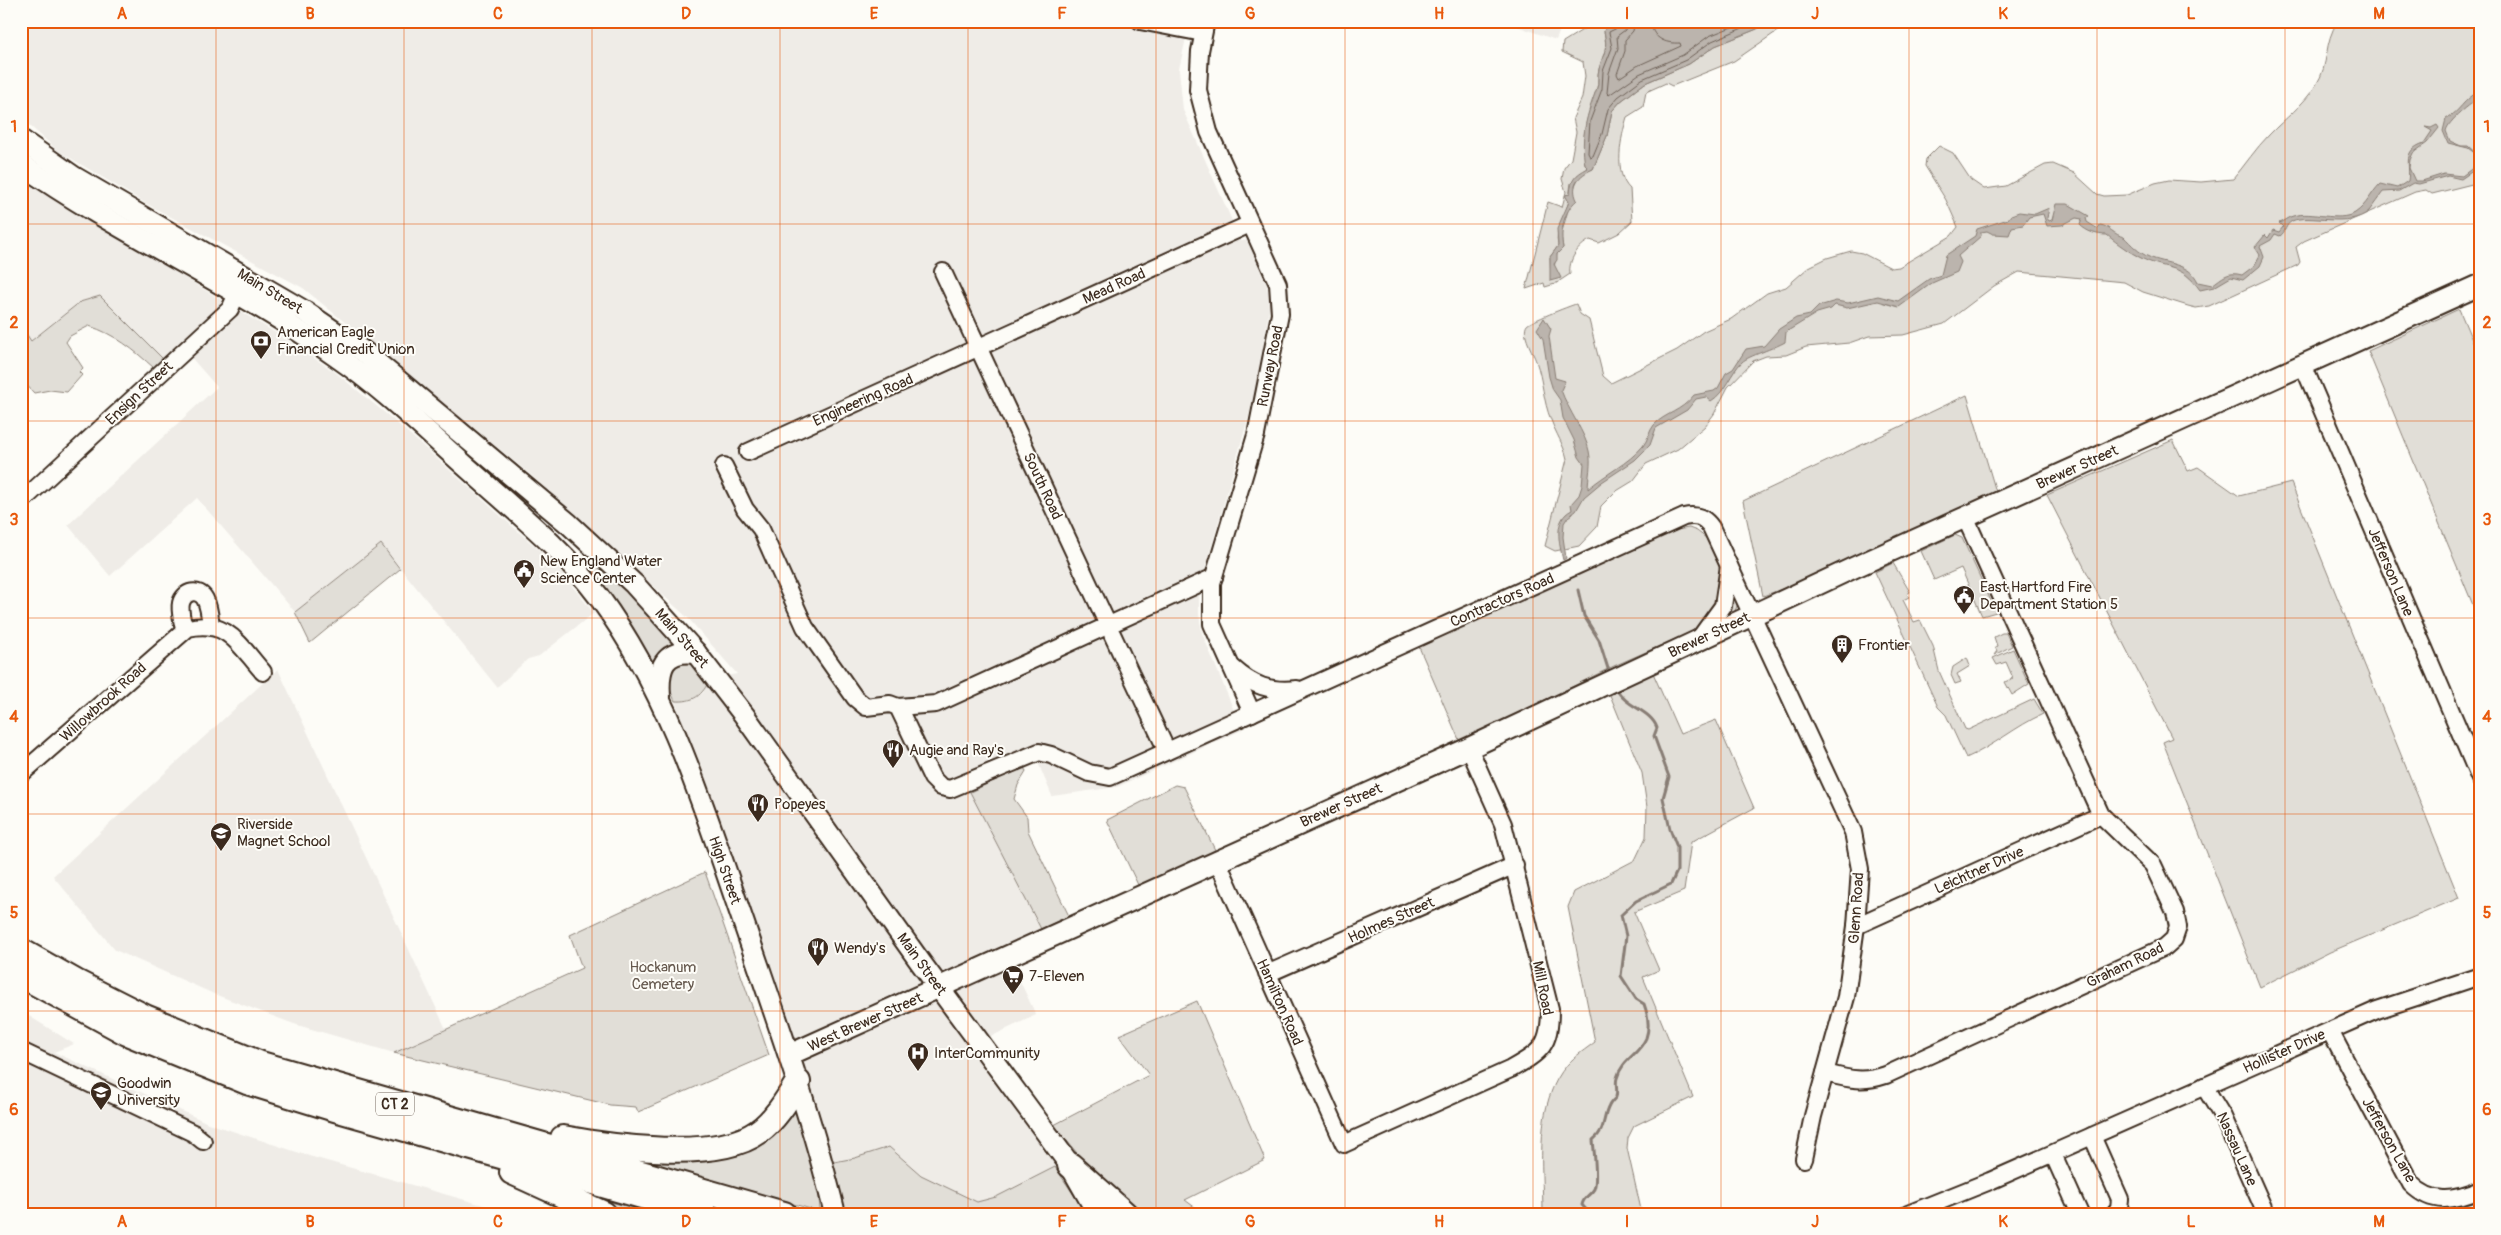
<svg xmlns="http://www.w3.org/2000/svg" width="2501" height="1235" font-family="Pangolin,sans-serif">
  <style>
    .built { fill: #efece7 }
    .green { fill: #e1ded7; stroke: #8e847a }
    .water { fill: #bbb4ad; stroke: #887d74 }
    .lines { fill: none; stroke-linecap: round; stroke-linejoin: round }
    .shore { stroke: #6e6157; stroke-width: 1 }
    .stream { stroke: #887d74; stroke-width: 3 }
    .minor-casing { stroke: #3b2a1e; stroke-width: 20 }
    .major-casing { stroke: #3b2a1e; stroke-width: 24 }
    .highway-casing { stroke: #3b2a1e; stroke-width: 28 }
    .minor { stroke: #fdfcf7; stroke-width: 16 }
    .major { stroke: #fdfcf7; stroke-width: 20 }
    .highway { stroke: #fdfcf7; stroke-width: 24 }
    .grid { fill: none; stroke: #e8590c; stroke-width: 1; stroke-opacity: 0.55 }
    .labels { text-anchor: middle; stroke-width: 4; stroke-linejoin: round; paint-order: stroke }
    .shield { fill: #fdfcf7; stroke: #75695f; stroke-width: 1 }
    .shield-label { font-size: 14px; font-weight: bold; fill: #3b2a1e }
    .street-label { font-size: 15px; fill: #3b2a1e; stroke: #fdfcf7 }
    .poi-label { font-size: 15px; fill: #3b2a1e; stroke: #fdfcf7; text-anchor: start }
    .park-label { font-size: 15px; fill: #64574c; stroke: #fdfcf7 }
    .neatline { fill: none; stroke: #e8590c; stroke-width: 2 }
    .grid-label { font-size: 16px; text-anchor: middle; font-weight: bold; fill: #e8590c }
  </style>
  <rect width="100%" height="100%" fill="#fdfcf7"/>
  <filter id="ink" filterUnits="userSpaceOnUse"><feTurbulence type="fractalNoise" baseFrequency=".02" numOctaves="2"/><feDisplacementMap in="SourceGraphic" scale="10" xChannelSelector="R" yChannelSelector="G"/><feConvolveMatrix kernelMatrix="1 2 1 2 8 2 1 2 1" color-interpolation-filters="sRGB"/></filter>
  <g filter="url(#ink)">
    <g class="built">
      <path d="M21,21H1190L1179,69L1183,110L1241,241L1247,240L1267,286L1270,305L1254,398L1199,590V614L1202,633L1242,730L1117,787L1052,796L1036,758L968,787L1041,929L1040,949L1011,962L1036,1015L990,1037L977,1051L1061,1165L996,1197L977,1202L921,1175L889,1147L855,1158L829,1163L803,1066L675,701H690L703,693L710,679L737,674L688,618L531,475L303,288L145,203L57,150L21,118Z"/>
      <path d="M1503,21H1564L1556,40Z"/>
      <path d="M21,173L81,215L276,333L335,372L396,422L540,551L560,571L594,613L539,656L528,659L497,687L381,544L295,612L197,498L110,576L68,525L217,387L188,354L175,369L135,333L100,296L80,302L30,341L21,326Z"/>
      <path d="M278,669L446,1029L394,1053L294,1024L214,994L115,950L53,876Z"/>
      <path d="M21,1011L74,1044L54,1052L208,1123L309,1156L515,1214H21Z"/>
    </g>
    <g class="green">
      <path d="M1597,21H1630L1608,25L1604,31C1608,51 1604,51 1599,69C1597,75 1599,82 1597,88C1588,115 1578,139 1588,168L1571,183C1570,188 1570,194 1569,200C1566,216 1554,228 1558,246L1550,257L1551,281L1557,254L1563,248L1561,235L1576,182L1581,174L1593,169L1607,136L1612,111L1621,101L1645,83L1689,64L1715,46L1757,29L1768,21H1792L1734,61L1672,86L1666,83L1646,92L1643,107L1627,117C1621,137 1613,173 1630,189L1632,221L1619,233L1599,243L1590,240C1578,246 1568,260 1570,274L1555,284L1545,287L1544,283L1526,289L1548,202L1562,207L1566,192L1562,179L1564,168L1571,159L1576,132L1573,118L1582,98L1585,76L1583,62L1562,52L1563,42Z"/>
      <path d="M2338,21H2480V182L2432,194L2426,190L2415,192L2304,241L2296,247L2300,262L2298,265L2209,306L2196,308L2188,306L2143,292L2124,282L2019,272L1994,286L1944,324L1903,335L1869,336L1849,343L1806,347L1786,355L1766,356L1753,361L1728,387L1714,414L1705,426L1678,449L1646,464L1633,481L1615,492L1601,506L1597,527L1579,546L1555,551L1545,546L1567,459C1564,445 1556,434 1551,420C1543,401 1543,380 1536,361C1533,352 1521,334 1527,325C1529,322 1569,306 1576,304L1580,314L1589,320L1603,376L1611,383L1677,350L1704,331L1731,319L1767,293L1786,287L1809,267L1827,258L1851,251L1862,253L1891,268L1899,267L1951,236L1958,227L1946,200L1925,166L1926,159L1939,146L1953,153L1971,180L1984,189L2006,186L2045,165L2053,164L2074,173L2097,194L2104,196L2127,195L2155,183L2169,180L2201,182L2233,179C2245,165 2256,148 2269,135C2285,118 2303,106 2316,85C2330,64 2323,43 2338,21Z"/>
      <path d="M100,296L163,359L154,368C134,350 115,334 89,326L70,336L66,342L83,368L79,372L82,375L67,392L50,390L34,393L21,379V326L31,341L80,302Z"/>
      <path d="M2459,309L2480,359V622L2368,351Z"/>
      <path d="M1967,395L1996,492L1796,584L1763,596L1743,501Z"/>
      <path d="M2173,440L2188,471L2198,467L2239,496L2291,483L2459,898L2330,952L2260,987L2163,742L2172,738L2047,495Z"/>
      <path d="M1689,528L1697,531L1706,538L1738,604L1734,613L1614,666L1460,742L1419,647L1676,530Z"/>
      <path d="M1955,535L1962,538L1996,612L1982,616L1961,568L1934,580L1921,551Z"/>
      <path d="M381,544L400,569L310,643L295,612Z"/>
      <path d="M588,551L677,643L654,665L634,631L586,562Z"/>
      <path d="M1893,563L1910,592L1907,594L1909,597L1903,600L1914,622L1920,620L1933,646L1939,671L1965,729L1968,730L2034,699L2043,714C2016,726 1994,746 1966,758L1946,715L1938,707L1875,572Z"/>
      <path d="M2002,633H2006L2012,646L1994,655L1997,651L1995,647L1997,646L1994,637Z"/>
      <path d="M2013,649L2029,684L2012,695L2005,682L2013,678L2006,662L1997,665L1993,658Z"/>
      <path d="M1967,658L1970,666L1957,674L1961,682L1955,684L1951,675L1953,667Z"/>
      <path d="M692,662L710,679C702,696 694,702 675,701L667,683L673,664Z"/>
      <path d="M1653,673L1680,734L1716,720L1754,808L1691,842L1684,891L1634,912L1659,970L1643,977L1693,1097L1634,1126L1628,1138L1627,1148L1642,1214H1543C1543,1166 1533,1103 1568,1064C1575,1056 1586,1049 1595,1042L1568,907L1574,892L1635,860L1646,837L1647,807L1642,773L1610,695Z"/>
      <path d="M1024,767L1026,772L1018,785L1014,799L1027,817L1028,831L1069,916L1041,929L970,792Z"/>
      <path d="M1175,785L1184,787L1217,854L1139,887L1107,820Z"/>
      <path d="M705,872L769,1055L638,1112L636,1107L610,1105L394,1053L582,968L570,935Z"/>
      <path d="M1197,1001L1265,1160L1185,1200L1204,1214H1138L1085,1163L1054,1125L1149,1075L1119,1035Z"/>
      <path d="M794,1102C804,1137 818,1173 820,1209L818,1211L613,1153L690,1154Z"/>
      <path d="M889,1147L921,1175L977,1202L996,1197L1055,1167L1087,1214H843L829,1163L855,1158Z"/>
      <path d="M595,1197L599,1199L656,1214H620L593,1200Z"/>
    </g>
    <g class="water">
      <path d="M1630,21C1643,21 1675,26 1685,21H1768L1757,29L1715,46L1689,64L1645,83L1621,101L1612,111L1607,136L1593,169C1579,175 1570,185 1577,200C1563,212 1560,231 1563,248L1557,254V260L1554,264L1561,278L1550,281V257L1558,246L1557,229L1569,202L1565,195L1570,194C1571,179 1575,175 1588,168L1585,165C1580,137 1587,114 1597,88C1599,83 1597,75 1599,69C1604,51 1608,51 1604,31L1607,25Z"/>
      <path d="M2480,91V98C2471,103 2448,121 2446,131L2450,141L2461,146H2468L2480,157L2468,148L2448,143L2443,131L2446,119C2461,111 2462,100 2480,91Z"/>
      <path d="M2437,125L2439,128L2427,143L2413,153L2410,160L2409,168L2415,181H2422L2444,174L2462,176L2478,164L2480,166L2461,179L2448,176L2419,184L2413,183L2399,191L2383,192C2378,198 2374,205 2369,211C2349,229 2308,213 2292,221C2285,225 2286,232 2280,236L2275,234L2271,240L2260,246L2264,257L2260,266L2243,280L2231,277L2214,287L2200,290C2181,263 2169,271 2143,259C2129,252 2118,244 2107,235C2097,235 2087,232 2080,225L2082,219L2076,218L2062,225L2047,226L2043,214L2029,217L2023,225L2012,227L2009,235L1993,234L1987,231L1981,232V236L1958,256L1961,262L1957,272L1932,283L1899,307L1878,301L1847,308L1835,305L1831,309L1817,313L1786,332L1785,342C1775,348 1748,356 1742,362C1731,372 1725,393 1711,401L1706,397L1696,399L1687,410L1656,428L1650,445L1635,460L1602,482L1584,497L1576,511L1568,517L1564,523L1563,537L1566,558L1563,560C1559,543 1553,519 1572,510L1571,504L1579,495L1582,486L1584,464L1579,457L1574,440L1563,418L1560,400L1553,390L1549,377L1543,339L1537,329L1544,318L1551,329L1549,336L1555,378L1565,381L1561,390C1568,410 1586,434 1589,451C1592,464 1588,477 1588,489C1605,474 1628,464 1643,446C1648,440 1649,431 1654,425C1665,413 1681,412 1694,395L1714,391L1718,388L1726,373L1733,369L1746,349L1764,346L1779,329L1796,318L1810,315L1819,306L1836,301L1848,303L1878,296L1898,301L1929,279L1941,275L1946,255L1975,236L1977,229L2008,219L2011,215L2019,212L2035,214L2049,208L2047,218L2049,221L2052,220L2056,204H2068L2089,216L2086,218L2087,222L2098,229L2100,225C2109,226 2114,235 2124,237C2131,244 2139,253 2149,257C2165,264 2190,263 2198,282L2212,285C2223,277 2228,271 2242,275L2254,266L2260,255L2255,247L2265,235L2268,238L2273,230L2279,232L2283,227L2279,223C2284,221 2288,217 2293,216C2312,210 2337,223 2355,213C2367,205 2371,193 2380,184L2397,188L2408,181C2411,164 2401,151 2424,143L2432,131L2425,127L2431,128Z"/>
    </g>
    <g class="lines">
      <g class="shore">
        <path d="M1621,21L1619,27L1609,32L1612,48L1603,71L1602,89L1590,121L1588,153L1590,157L1593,156L1602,134L1608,109L1618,97L1642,79L1686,60L1712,41L1759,21"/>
        <path d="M1627,21L1625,30L1617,36L1618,48L1609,73L1607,93L1609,95L1639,74L1683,55L1709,36L1747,21"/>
        <path d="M1635,21L1633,31L1625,40V51L1617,74L1619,78L1637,66L1681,46L1680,43C1665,44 1651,38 1651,21"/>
      </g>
      <g class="stream">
        <path d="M1578,590L1584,616L1599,640L1610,675"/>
        <path d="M1590,1214L1582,1205C1584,1196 1590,1196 1594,1189C1598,1180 1594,1151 1593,1140C1606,1130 1602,1119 1609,1106C1610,1103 1614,1100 1616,1097C1618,1091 1615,1083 1617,1078C1622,1059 1639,1055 1646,1038C1650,1027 1648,1015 1644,1004L1636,999L1621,976L1626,936L1621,915L1636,901L1671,884L1677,871V847L1670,829L1663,798L1669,777L1654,736L1657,728C1651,710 1625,707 1616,688"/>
      </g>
      <g class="minor-casing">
        <g id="minor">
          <path d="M1140,21L1203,33"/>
          <path d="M1206,21L1200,51L1198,90L1209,132L1278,284L1280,314L1256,435L1212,583V624L1252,713"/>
          <path d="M943,272L1108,625"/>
          <path d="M2303,365L2480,779"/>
          <path d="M748,452L1250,224"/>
          <path d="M724,466L745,509L761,529L805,627L855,698L866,707L890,704L898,707L932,778L941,787L950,789L1039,752L1051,755L1089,773L1110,777L1684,517C1696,514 1704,517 1711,527L1853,832L1860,869L1856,926L1846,997L1813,1116L1804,1159"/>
          <path d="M21,502L230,309L242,283"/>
          <path d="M184,630C183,622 179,611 181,603C184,591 199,588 205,599C209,606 210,617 211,626"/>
          <path d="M1112,634L1167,751"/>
          <path d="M1699,639L1723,606L1729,566"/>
          <path d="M1233,668C1253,686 1270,692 1297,689"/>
          <path d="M898,707L936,704L1214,577"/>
          <path d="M21,774L188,628C228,619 239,645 263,672"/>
          <path d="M1217,860L1344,1144L1511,1069C1542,1051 1550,1046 1550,1009L1503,824L1469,748"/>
          <path d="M1856,926L2101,815"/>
          <path d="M1267,974L1515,865"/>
          <path d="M2330,1031L2411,1184C2432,1205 2454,1201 2480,1190"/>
          <path d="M21,1051L193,1133L203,1141"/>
          <path d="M1825,1073C1849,1079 1862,1083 1886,1075L2165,947L2174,939L2178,927L2175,912L2153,865L2101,815L1965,517"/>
          <path d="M2204,1086L2223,1117L2266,1214"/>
          <path d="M2092,1136L2120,1199L2119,1208L2114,1214"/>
          <path d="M2053,1154L2080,1214"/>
          <path d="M1908,1214L1990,1181L2377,1010L2480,976"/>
        </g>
      </g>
      <g class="major-casing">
        <g id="major">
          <path d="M21,140L74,177L304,311L364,352L569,524L634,584L696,653L744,715L921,963L1070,1165L1098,1214"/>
          <path d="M21,164C122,235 236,285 337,357C385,390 426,431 470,470C514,510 563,549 599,597C670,694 704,808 743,921C776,1018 811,1114 835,1214"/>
          <path d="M660,697C658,668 663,649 696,653"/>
          <path d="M789,1055L1469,748L1853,568L2480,285"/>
        </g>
      </g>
      <g class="highway-casing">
        <g id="highway">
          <path d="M21,951L76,982L145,1017L261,1064L784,1214"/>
          <path d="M21,975L127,1033L247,1082L335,1109L705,1214"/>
          <path d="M563,1138C611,1147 717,1162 758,1132C775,1120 787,1100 798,1082"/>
          <path d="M1070,1165L1125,1214"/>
          <path d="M512,1172L604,1214"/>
        </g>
      </g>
      <use href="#minor" class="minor"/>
      <use href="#major" class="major"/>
      <use href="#highway" class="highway"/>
    </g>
  </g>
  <path class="grid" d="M216,21V1214M404,21V1214M592,21V1214M780,21V1214M968,21V1214M1156,21V1214M1345,21V1214M1533,21V1214M1721,21V1214M1909,21V1214M2097,21V1214M2285,21V1214M21,224H2480M21,421H2480M21,618H2480M21,814H2480M21,1011H2480"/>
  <defs>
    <g id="bank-pin" transform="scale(1.125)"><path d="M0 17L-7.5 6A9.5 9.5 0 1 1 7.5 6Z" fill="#3b2a1e" stroke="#fdfcf7"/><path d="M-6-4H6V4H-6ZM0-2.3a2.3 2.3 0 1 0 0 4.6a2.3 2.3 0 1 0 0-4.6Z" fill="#fff"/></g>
    <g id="civic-pin" transform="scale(1.125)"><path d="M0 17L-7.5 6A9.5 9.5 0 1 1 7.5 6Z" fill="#3b2a1e" stroke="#fdfcf7"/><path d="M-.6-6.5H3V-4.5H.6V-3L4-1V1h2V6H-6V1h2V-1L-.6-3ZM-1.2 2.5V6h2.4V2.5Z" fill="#fff"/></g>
    <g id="building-pin" transform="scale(1.125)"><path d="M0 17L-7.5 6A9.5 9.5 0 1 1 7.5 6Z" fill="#3b2a1e" stroke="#fdfcf7"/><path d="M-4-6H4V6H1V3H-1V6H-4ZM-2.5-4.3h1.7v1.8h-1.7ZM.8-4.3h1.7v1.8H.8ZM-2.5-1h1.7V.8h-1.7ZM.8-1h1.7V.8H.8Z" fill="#fff"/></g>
    <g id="restaurant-pin" transform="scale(1.125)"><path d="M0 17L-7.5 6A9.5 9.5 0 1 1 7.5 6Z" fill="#3b2a1e" stroke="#fdfcf7"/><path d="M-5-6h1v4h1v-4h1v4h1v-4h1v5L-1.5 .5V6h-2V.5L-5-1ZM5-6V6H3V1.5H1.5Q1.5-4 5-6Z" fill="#fff"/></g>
    <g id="school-pin" transform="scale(1.125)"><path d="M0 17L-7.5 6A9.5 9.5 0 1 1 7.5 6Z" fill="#3b2a1e" stroke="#fdfcf7"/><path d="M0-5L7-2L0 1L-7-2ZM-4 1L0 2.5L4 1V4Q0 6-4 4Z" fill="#fff"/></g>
    <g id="supermarket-pin" transform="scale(1.125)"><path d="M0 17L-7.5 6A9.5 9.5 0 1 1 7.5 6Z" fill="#3b2a1e" stroke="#fdfcf7"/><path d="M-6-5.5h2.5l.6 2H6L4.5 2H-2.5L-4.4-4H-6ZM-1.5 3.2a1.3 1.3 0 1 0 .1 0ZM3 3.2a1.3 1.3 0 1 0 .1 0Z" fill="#fff"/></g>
    <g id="hospital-pin" transform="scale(1.125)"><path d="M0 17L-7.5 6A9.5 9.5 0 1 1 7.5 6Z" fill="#3b2a1e" stroke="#fdfcf7"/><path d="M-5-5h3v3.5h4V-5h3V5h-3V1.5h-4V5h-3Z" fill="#fff"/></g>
    <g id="university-pin" transform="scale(1.125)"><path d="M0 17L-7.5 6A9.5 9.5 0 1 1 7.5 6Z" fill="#3b2a1e" stroke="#fdfcf7"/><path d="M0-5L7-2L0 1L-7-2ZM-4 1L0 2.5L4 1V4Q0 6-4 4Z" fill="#fff"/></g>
  </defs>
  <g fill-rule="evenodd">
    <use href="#bank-pin" x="261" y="341"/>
    <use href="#civic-pin" x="524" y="570"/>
    <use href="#civic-pin" x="1964" y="596"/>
    <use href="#building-pin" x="1842" y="645"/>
    <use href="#restaurant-pin" x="893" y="750"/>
    <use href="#restaurant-pin" x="758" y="804"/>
    <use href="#school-pin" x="221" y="833"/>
    <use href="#restaurant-pin" x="818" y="948"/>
    <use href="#supermarket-pin" x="1013" y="976"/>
    <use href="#hospital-pin" x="918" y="1053"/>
    <use href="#university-pin" x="101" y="1092"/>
  </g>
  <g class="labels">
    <rect class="shield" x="376" y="1092.5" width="38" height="23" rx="4"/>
    <g class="shield-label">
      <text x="395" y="1109">CT 2</text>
    </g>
    <g class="street-label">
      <text transform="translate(1114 286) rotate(-24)" y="5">Mead Road</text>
      <text transform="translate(270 291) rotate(31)" y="5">Main Street</text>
      <text transform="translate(1270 366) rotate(-79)" y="5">Runway Road</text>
      <text transform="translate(139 393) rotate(-43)" y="5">Ensign Street</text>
      <text transform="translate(863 400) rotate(-24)" y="5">Engineering Road</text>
      <text transform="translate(2077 467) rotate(-24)" y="5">Brewer Street</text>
      <text transform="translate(1043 486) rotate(65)" y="5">South Road</text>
      <text transform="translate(2391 572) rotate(67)" y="5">Jefferson Lane</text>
      <text transform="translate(1502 600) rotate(-24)" y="5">Contractors Road</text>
      <text transform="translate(1709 635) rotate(-25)" y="5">Brewer Street</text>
      <text transform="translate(682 638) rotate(49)" y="5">Main Street</text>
      <text transform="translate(103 702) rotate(-42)" y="5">Willowbrook Road</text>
      <text transform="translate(1341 805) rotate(-24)" y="5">Brewer Street</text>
      <text transform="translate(725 870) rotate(71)" y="5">High Street</text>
      <text transform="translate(1979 870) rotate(-24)" y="5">Leichtner Drive</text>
      <text transform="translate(1856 908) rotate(-86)" y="5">Glenn Road</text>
      <text transform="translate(1391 920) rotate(-24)" y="5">Holmes Street</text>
      <text transform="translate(922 964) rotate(54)" y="5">Main Street</text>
      <text transform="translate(2125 965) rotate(-26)" y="5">Graham Road</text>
      <text transform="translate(1543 988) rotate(79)" y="5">Mill Road</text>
      <text transform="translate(1280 1002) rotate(66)" y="5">Hamilton Road</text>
      <text transform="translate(865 1022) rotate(-24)" y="5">West Brewer Street</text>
      <text transform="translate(2284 1051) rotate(-24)" y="5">Hollister Drive</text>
      <text transform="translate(2389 1140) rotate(61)" y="5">Jefferson Lane</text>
      <text transform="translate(2237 1149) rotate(66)" y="5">Nassau Lane</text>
    </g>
    <g class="poi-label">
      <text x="277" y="337">American Eagle<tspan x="277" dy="17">Financial Credit Union</tspan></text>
      <text x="540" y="566">New England Water<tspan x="540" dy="17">Science Center</tspan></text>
      <text x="1980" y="592">East Hartford Fire<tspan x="1980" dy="17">Department Station 5</tspan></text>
      <text x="1858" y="650">Frontier</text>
      <text x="909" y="755">Augie and Ray's</text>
      <text x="774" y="809">Popeyes</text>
      <text x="237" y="829">Riverside<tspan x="237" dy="17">Magnet School</tspan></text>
      <text x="834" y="953">Wendy's</text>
      <text x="1029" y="981">7-Eleven</text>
      <text x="934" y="1058">InterCommunity</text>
      <text x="117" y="1088">Goodwin<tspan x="117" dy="17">University</tspan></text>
    </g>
    <g class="park-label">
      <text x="663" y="972">Hockanum<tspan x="663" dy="17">Cemetery</tspan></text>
    </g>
  </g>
  <rect width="2501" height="1235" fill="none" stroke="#fdfcf7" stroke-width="55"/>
  <rect x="28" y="28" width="2446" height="1180" class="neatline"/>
  <g class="grid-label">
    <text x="122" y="19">A</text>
    <text x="310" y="19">B</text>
    <text x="498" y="19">C</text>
    <text x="686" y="19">D</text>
    <text x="874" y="19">E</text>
    <text x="1062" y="19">F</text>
    <text x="1250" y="19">G</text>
    <text x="1439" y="19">H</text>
    <text x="1627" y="19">I</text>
    <text x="1815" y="19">J</text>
    <text x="2003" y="19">K</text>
    <text x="2191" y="19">L</text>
    <text x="2379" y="19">M</text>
    <text x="14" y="132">1</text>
    <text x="2487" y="132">1</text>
    <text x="14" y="328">2</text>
    <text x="2487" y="328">2</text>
    <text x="14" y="525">3</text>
    <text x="2487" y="525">3</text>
    <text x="14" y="722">4</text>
    <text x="2487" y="722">4</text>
    <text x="14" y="918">5</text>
    <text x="2487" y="918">5</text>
    <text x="14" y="1115">6</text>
    <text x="2487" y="1115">6</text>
    <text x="122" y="1227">A</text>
    <text x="310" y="1227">B</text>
    <text x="498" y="1227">C</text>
    <text x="686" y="1227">D</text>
    <text x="874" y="1227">E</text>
    <text x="1062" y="1227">F</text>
    <text x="1250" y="1227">G</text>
    <text x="1439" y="1227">H</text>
    <text x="1627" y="1227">I</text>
    <text x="1815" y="1227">J</text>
    <text x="2003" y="1227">K</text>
    <text x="2191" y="1227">L</text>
    <text x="2379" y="1227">M</text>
  </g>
</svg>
